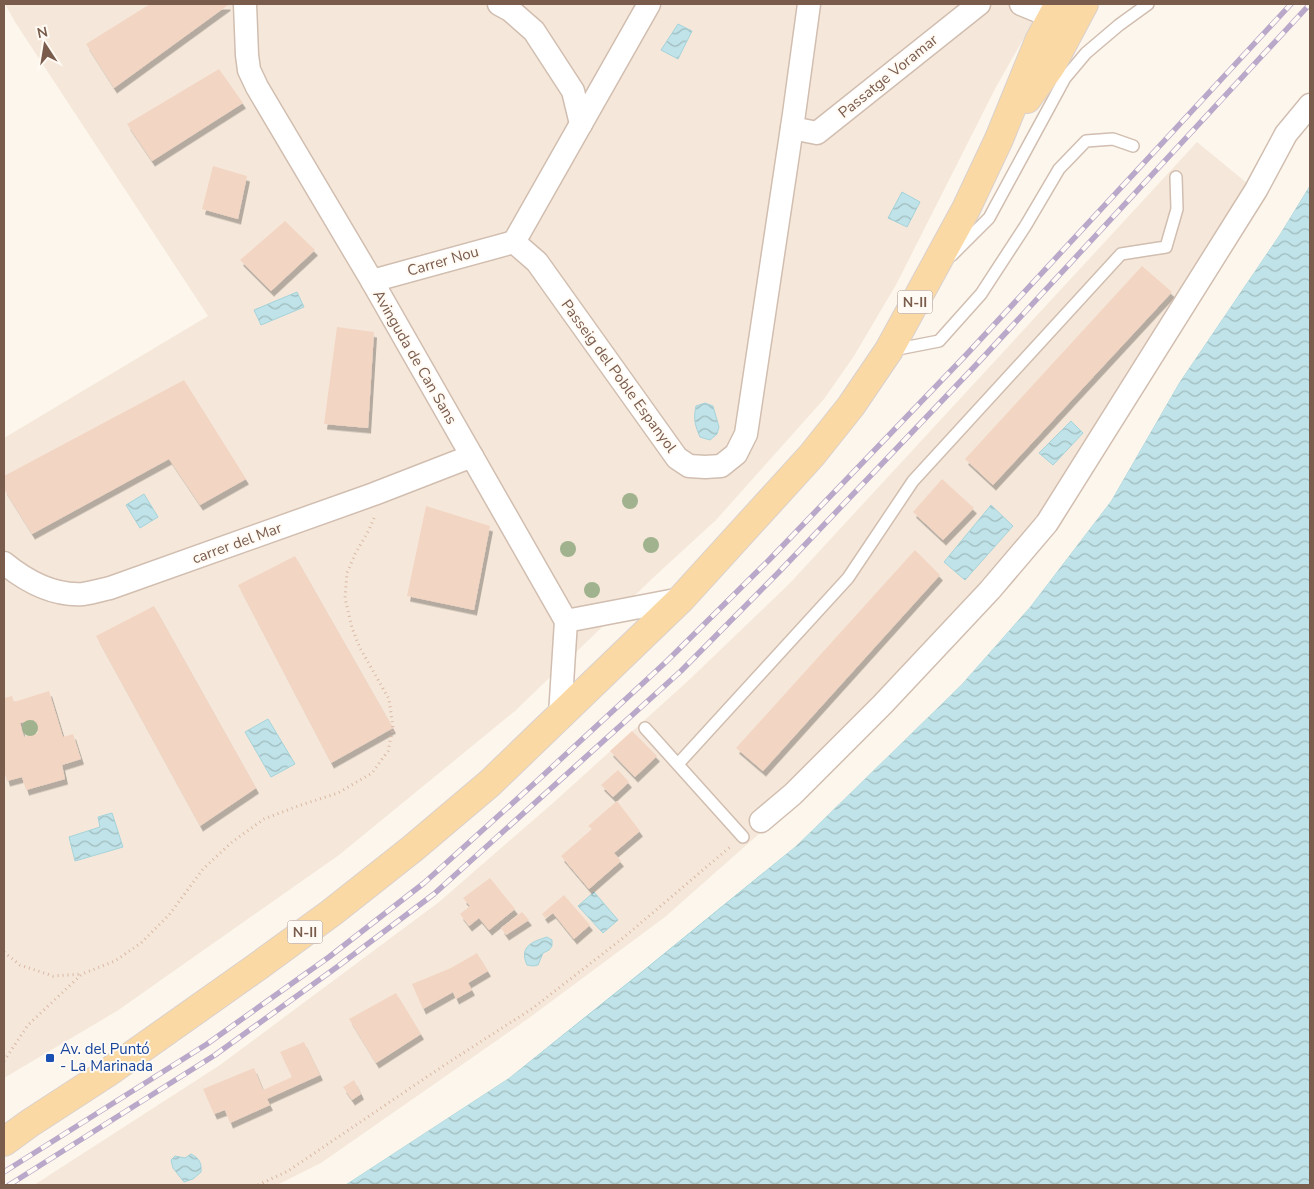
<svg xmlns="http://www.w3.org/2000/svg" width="1314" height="1189" font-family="'Nunito Sans',sans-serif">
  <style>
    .residential { fill: #f5e8da }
    .water { fill: url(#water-waves); stroke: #a5d3da }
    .pier { fill: #fdf6ec }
    .building { fill: #f3d5c3; fill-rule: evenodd; filter: url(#shadow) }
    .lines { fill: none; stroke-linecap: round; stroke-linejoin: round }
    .lane-casing { stroke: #d1beb0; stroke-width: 14 }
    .street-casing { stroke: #d1beb0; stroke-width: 25 }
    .primary-casing { stroke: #dad1cd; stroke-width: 30 }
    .path { stroke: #d9b8a5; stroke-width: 3; stroke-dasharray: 1 4; stroke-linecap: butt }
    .lane { stroke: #fff; stroke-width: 11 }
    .street { stroke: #fff; stroke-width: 22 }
    .primary { stroke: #fbd9a5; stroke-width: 28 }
    .rail-casing { stroke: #b9a8c9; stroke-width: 5.5 }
    .rail { stroke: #fffaf3; stroke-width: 4; stroke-dasharray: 11; stroke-linecap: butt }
    .tree { fill: #a0b28e }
    .transit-dot { fill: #1a4fb4; stroke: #fffaf3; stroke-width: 2 }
    .labels { text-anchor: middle; stroke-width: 4; stroke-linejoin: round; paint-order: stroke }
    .shield { fill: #fffaf3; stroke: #a28b7f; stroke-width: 1 }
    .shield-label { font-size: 14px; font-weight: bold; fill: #7a5c4d }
    .street-label { font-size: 15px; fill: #7a5c4d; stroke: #fffaf3 }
    .transit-label { font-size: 15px; fill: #164399; stroke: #fffaf3; text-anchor: start }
  </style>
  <defs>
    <pattern id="water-waves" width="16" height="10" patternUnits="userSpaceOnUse" patternTransform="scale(1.25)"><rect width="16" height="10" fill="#bfe3e8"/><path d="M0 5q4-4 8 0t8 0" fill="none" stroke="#a0bbbe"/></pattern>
    <filter id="shadow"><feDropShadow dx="3" dy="5.5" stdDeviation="0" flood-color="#0004"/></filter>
  </defs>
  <rect width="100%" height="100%" fill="#fdf6ec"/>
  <g class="residential">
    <path d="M5,4H1043L996,87L897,283L854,356L824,399L716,520L655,576L515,711L339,855L117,1011L4,1078V438L208,316L15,22Z"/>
    <path d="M1197,142L1264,197L1107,447L777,818L665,917L529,1018L321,1163L277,1185H34L220,1065L439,902L553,803L690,679L790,583Z"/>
  </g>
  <g class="water">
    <path d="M678,24L692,31L678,59L661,50Z"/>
    <path d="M1310,185V1185H345L509,1078L648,967L796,846L961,685L1030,607L1111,501L1179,383L1280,234Z"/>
    <path d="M902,192L920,202L907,227L888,218Z"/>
    <path d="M297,292L304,307L261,325L254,310Z"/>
    <path d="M705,403L713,406L719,427L717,434L710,440L700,437C695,425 693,419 696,406Z"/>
    <path d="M1071,421L1083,433L1053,465L1039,453Z"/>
    <path d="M144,494L158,517L140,528L126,505Z"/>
    <path d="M991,505L1013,526L965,580L944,562Z"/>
    <path d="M268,719L295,764L271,777L245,732Z"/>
    <path d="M112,813L123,847L75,861L69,837L100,827L98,817Z"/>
    <path d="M594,892L618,920L603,933L578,906Z"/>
    <path d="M547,937L552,940V946L549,950L543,953L538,965L533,966L527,965C519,947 531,942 547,937Z"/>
    <path d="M191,1154C199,1158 202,1163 201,1172L193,1179L184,1182L173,1168L171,1160L175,1156L185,1158Z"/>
  </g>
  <path class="pier" d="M1310,182V185L1280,234L1179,383L1111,501L1030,607L961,685L796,846L509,1078L345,1185H342L343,1183L508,1076L646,965L794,844L959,683L1028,605L1109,499L1177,382L1278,233Z"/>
  <g class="building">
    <path d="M150,4H227L228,5L114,88L86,44Z"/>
    <path d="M219,69L243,103L152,161L127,124Z"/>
    <path d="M213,166L247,176L238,219L202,209Z"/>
    <path d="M285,221L315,250L271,291L240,260Z"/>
    <path d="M1142,266L1172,292L993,485L965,459Z"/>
    <path d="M337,327L374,332L368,428L324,424Z"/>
    <path d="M184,380L246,479L200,505L169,459L32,534L4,489V476Z"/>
    <path d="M942,479L974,508L943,540L913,512Z"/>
    <path d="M426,506L490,526L474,610L407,596Z"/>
    <path d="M915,550L940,575L763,771L736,748Z"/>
    <path d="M295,556L393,728L331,763L238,585Z"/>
    <path d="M154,606L256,788L200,826L96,636Z"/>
    <path d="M49,691L63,737L73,734L81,759L62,765L65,779L26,790L22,777L7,781L4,770V698L12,696L14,702ZM34,720L38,733L24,737L20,723Z"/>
    <path d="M632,731L657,756L635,777L610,751Z"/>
    <path d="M618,770L629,782L613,797L601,785Z"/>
    <path d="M617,801L640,831L614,853L621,861L589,889L561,856L592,829L588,826Z"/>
    <path d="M490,878L515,909L489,930L479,918L469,926L460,914L470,906L463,898Z"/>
    <path d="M564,895L590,925L574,939L553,913L545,918L542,914Z"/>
    <path d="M522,912L529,920L506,935L501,928Z"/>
    <path d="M477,953L488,971L468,983L472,990L456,999L453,992L423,1009L412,984L451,968Z"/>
    <path d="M396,993L421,1034L376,1063L349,1019Z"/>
    <path d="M304,1042L320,1075L267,1099L270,1105L230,1123L225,1110L214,1114L203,1089L254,1068L263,1090L292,1077L280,1052Z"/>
    <path d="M354,1080L361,1094L352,1100L343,1087Z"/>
  </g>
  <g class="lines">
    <g class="lane-casing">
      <g id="lane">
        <path d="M952,255L989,218L1065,78L1086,53L1119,25L1148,4"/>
        <path d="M893,350L939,341L981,294L1026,225L1059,169L1086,141L1113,139L1133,146"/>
        <path d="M645,728L743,837"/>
        <path d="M678,764L848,578L913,481L1121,254L1166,247L1177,209L1176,177"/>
      </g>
    </g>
    <g class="street-casing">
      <g id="street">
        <path d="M245,4L247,55L249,70L257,87L372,281L566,621L560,715"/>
        <path d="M499,4L510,10L534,31L573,91L581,124"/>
        <path d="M1021,4L1038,11"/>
        <path d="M792,128L817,133L979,4"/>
        <path d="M514,242L537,262L677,458L689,466L705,467L721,466L736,454L746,434L794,114L809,4"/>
        <path d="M514,242L649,4"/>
        <path d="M372,281L514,242"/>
        <path d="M4,563C26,581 53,596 83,594C92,593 101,590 110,588L374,494L472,456"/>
        <path d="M566,621L681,599"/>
        <path d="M761,821L793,794L882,705L990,590L1047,523L1256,190L1286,134L1310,105"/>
      </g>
    </g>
    <g class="primary-casing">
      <g id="primary">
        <path d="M1027,99L1051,66L1084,4"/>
        <path d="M4,1142L30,1123L107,1073L257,967L331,913L412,849L490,783L681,599L812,455L851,406L889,350L966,209L999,139L1039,41L1059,4"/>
      </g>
    </g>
    <g class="path">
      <path d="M4,952L20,965L53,976L82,974"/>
      <path d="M4,1061L28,1025L82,974L115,961L141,943L169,915L203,869L232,842L264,819L298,806L338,793L372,773L388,751L393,728L389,699L360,648L352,628L345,598L347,573L355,554L369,530L374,518"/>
      <path d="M258,1185L288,1171L440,1068L533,1008L623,938L730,847"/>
    </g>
    <use href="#lane" class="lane"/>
    <use href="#street" class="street"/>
    <use href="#primary" class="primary"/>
    <g class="rail-casing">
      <g id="rail">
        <path d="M4,1172L207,1044L329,957L424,883L537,781L667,661L769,560L966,355L1291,4"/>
        <path d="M9,1185L215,1055L337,967L434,894L681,671L779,572L976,365L1310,4"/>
      </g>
    </g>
    <use href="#rail" class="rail"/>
  </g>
  <g class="tree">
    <circle cx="630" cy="501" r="8"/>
    <circle cx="651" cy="545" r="8"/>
    <circle cx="568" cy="549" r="8"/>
    <circle cx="592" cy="590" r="8"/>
    <circle cx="30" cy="728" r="8"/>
  </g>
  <rect class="transit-dot" x="45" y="1053" width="10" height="10" rx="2.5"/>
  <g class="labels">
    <g class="shield">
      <rect x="897.5" y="290.5" width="35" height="23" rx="4"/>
      <rect x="287.5" y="920.5" width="35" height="23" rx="4"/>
    </g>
    <g class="shield-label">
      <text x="915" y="307">N-II</text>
      <text x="305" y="937">N-II</text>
    </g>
    <g class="street-label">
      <text transform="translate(888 76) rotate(-39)" y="5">Passatge Voramar</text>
      <text transform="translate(443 261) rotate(-16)" y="5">Carrer Nou</text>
      <text transform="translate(415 357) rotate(60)" y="5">Avinguda de Can Sans</text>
      <text transform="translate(619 376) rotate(54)" y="5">Passeig del Poble Espanyol</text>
      <text transform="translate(237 543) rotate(-20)" y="5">carrer del Mar</text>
    </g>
    <g class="transit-label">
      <text x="60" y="1054">Av. del Puntó<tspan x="60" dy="17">- La Marinada</tspan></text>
    </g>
  </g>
  <rect width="1314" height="1189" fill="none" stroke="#7a5c4d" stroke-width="10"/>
  <g transform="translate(45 45) rotate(348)" stroke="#fffaf3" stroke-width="4" paint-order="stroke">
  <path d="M0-4L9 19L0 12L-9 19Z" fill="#7a5c4d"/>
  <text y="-8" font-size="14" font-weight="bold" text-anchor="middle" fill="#7a5c4d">N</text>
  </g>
</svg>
